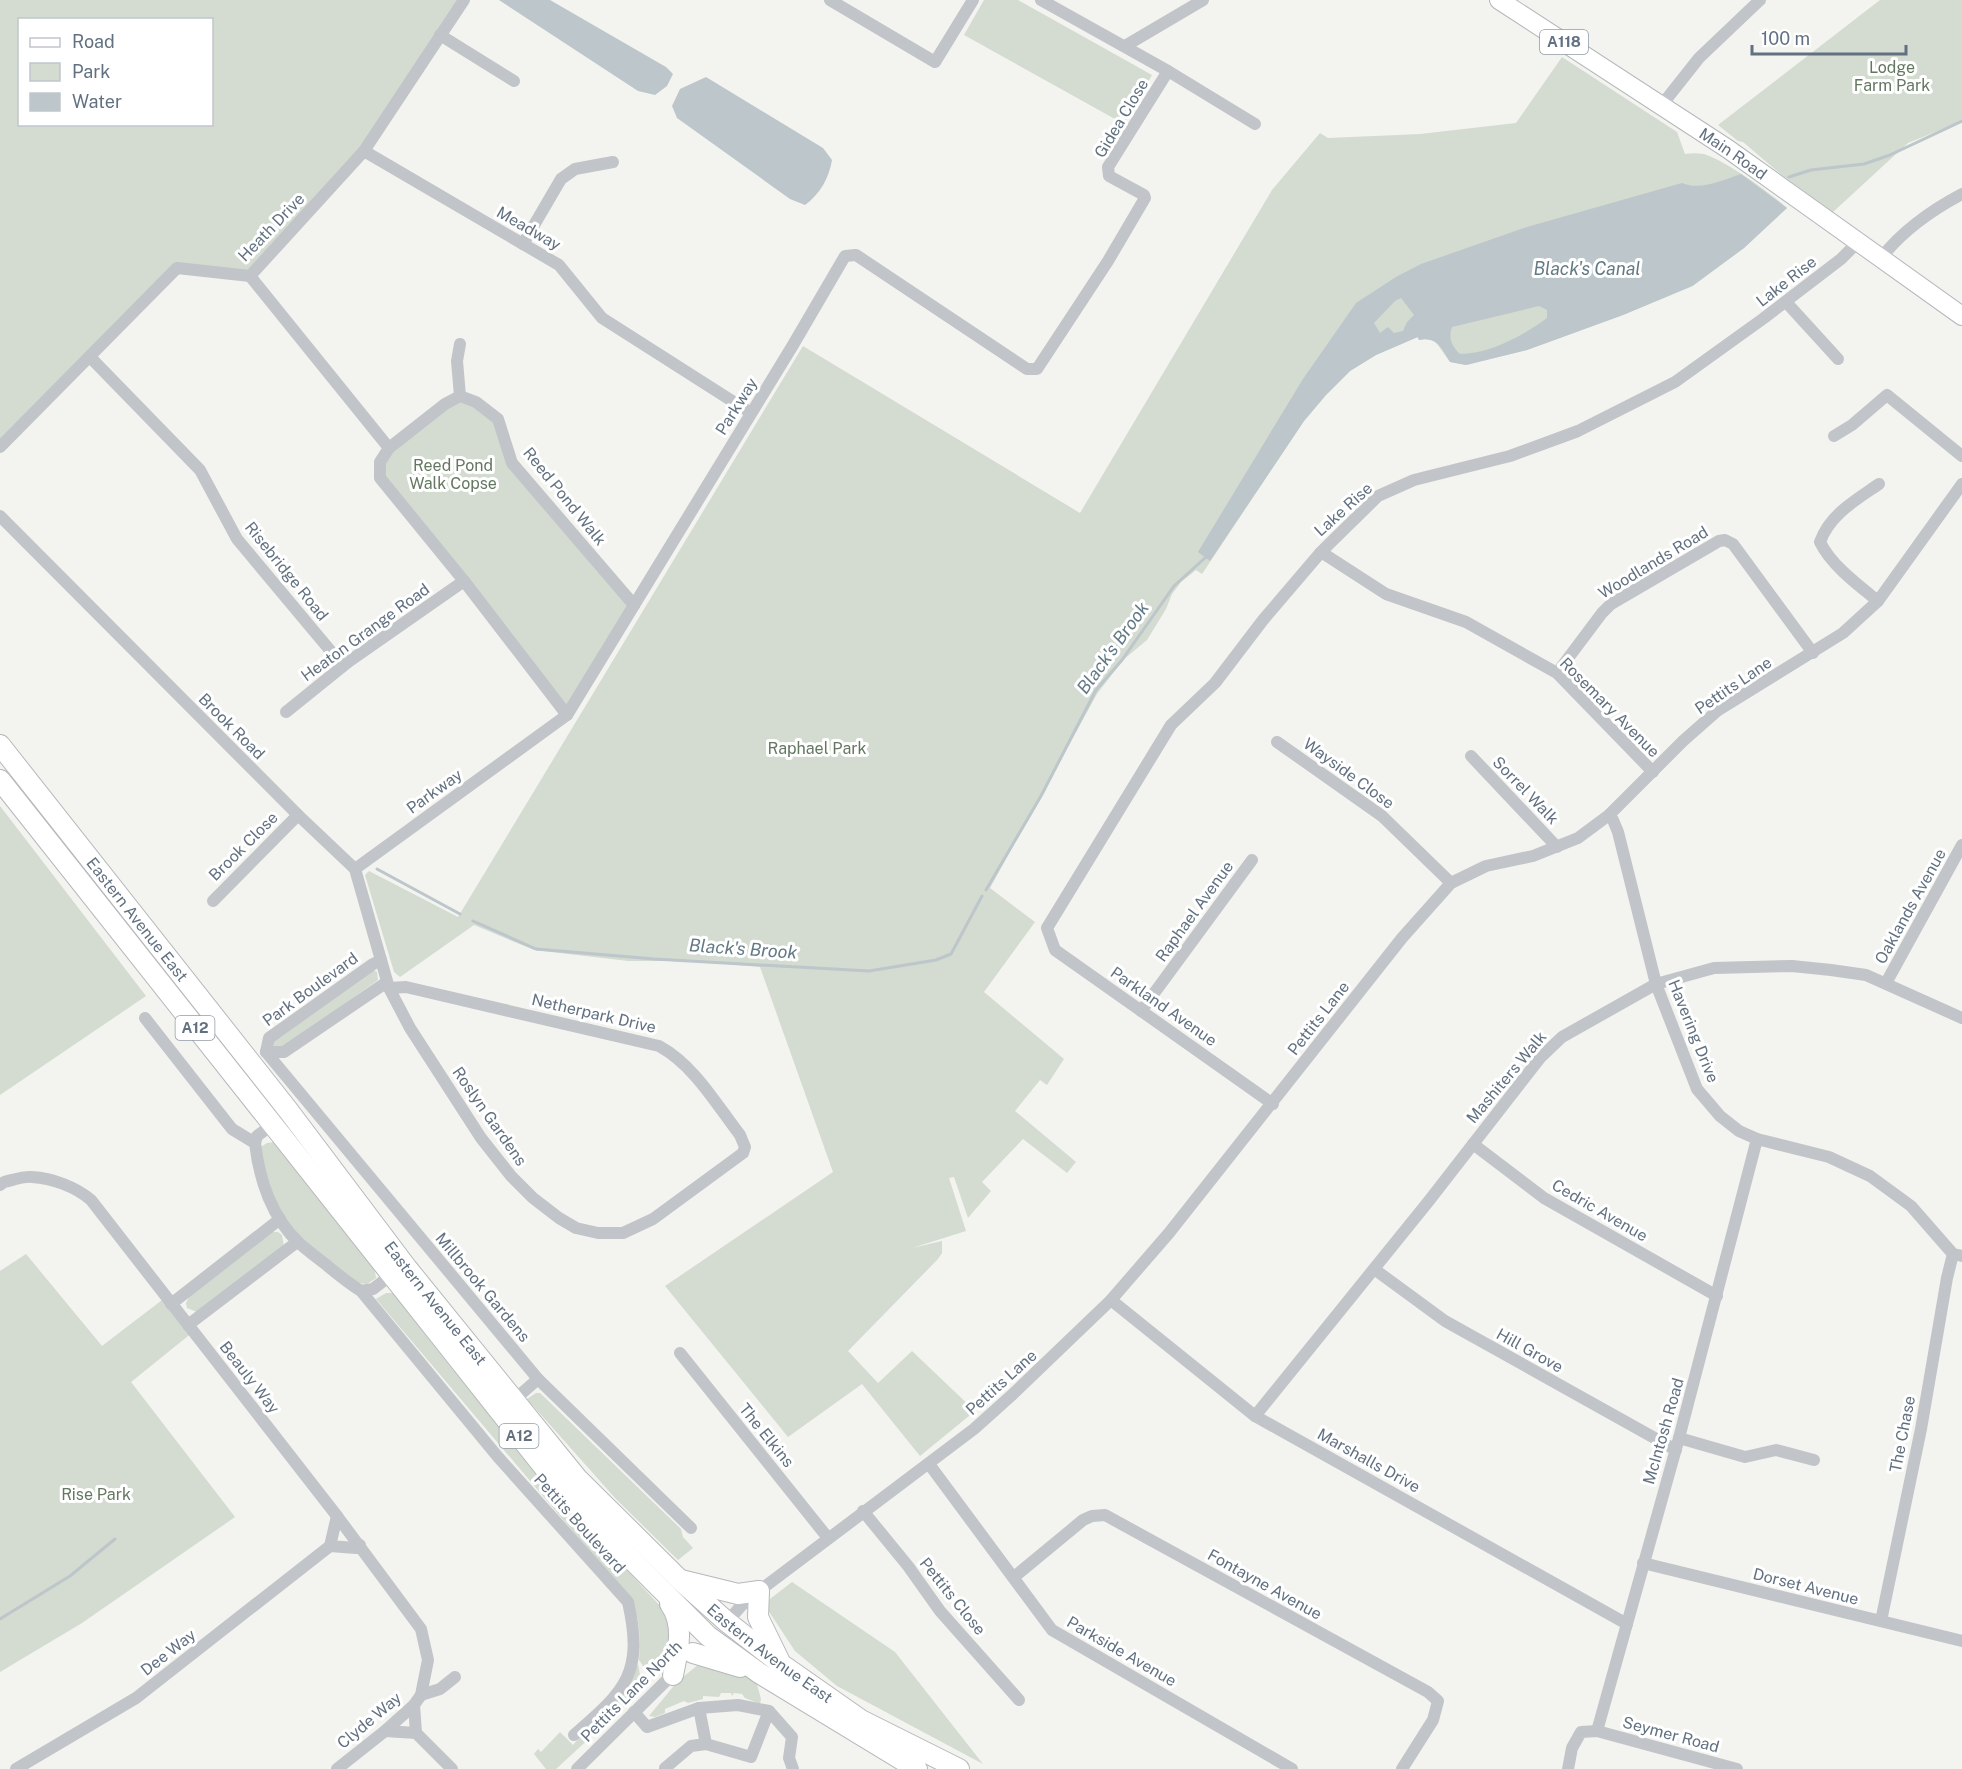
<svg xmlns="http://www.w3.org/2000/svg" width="1962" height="1769" font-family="'Public Sans',sans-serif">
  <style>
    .green { fill: #d4dbd0; fill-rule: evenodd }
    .water { fill: #bcc6cb; fill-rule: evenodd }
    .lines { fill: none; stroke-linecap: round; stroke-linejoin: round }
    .stream { stroke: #bcc6cb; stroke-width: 3 }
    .primary-casing { stroke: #b4b8bc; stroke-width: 20 }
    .trunk-casing { stroke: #b6b8bb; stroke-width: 22 }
    .minor { stroke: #c1c4c8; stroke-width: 12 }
    .primary { stroke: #fff; stroke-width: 18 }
    .trunk { stroke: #fff; stroke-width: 20 }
    .labels { text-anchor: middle; stroke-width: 6; stroke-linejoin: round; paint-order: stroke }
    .shield { fill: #fff; stroke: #919ca7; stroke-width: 1.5 }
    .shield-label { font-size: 15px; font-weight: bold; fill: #627181 }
    .park-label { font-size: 16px; fill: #647861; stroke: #fff }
    .street-label { font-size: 16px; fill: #627181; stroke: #fff }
    .water-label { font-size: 18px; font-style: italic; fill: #637a85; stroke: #fff }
  </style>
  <rect width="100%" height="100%" fill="#f3f4ef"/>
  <g class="green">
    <path d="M0,0H464L364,151L250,276L177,268L0,447ZM20,20H212V124H20Z"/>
    <path d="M984,0H1018L1152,75L1124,124L964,35Z"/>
    <path d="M1880,0H1962V121L1908,143L1833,212L1783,176L1743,142L1738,141L1718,125Z"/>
    <path d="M1562,57L1677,132L1685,154C1691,153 1698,153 1704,154C1726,161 1769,192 1787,208L1744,248L1693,286L1623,315L1527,350L1466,365L1450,362L1435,341L1425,339L1419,340L1417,337L1376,355L1350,371L1326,395L1304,421L1202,574L1196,570L1181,582L1172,594L1166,609L1147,640L1123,660L1097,694L990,888L1035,922L984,992L1064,1059L1047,1085L1040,1080L1015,1111L1076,1162L1067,1173L1023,1139L982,1182L991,1191L968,1218L954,1177L949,1178L966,1231L912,1248L942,1241V1253L938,1259L848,1351L878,1383L912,1351L975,1411L920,1456L862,1384L788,1437L665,1286L833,1172L760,967L692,961H628L534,950L474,925L400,977L394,972L365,875L369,871L458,917L803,346L1080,513L1272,190L1320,133L1328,138L1420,134L1516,123Z"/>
    <path d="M460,396L498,419L512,463L634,605L567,715L392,495L380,462Z"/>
    <path d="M0,806L146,996L0,1095Z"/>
    <path d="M371,969L377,972L378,980L283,1048L274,1046L273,1040Z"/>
    <path d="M275,1142L374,1266L376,1278L367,1284L357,1283C340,1270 321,1258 306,1243C279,1219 268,1182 259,1148L267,1143Z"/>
    <path d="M272,1232H278L282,1235L284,1246L197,1312L187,1308L186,1303L190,1295Z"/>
    <path d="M26,1254L102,1346L166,1297L193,1332L131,1382L235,1517L82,1623L0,1672V1271Z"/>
    <path d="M386,1293H393C477,1404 568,1508 663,1609C677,1639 669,1650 647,1672L639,1660C641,1638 640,1620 631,1600L376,1299Z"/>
    <path d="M536,1393H540L681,1529L683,1537L693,1548L678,1560L616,1499L527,1399Z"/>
    <path d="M792,1582L895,1652L983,1764L837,1686L795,1651L766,1607L770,1599Z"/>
    <path d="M638,1664C644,1691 637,1693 620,1711H617L614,1708C615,1692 632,1679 638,1664Z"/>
    <path d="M699,1664H716L756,1681L761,1699L760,1704L745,1698L742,1694L734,1693L732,1696L731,1693H721L719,1697L703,1696V1699L688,1703L684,1701L665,1709V1713L655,1717L649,1716L677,1682Z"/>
    <path d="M600,1718L604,1719L606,1723L556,1769H546L534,1754L538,1749L541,1752L560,1732L573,1745L595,1720Z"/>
  </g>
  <g class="water">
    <path d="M499,0H550L666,67L673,74L667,86L655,95L638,91Z"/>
    <path d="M706,77L823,148L832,160C829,178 820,194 805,205L790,199L677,118L672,106L680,89Z"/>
    <path d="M1741,174L1787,208L1744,248L1692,286L1623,315L1527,350L1466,365L1450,362C1442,349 1437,336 1419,340L1418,337L1376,355L1350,371L1326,395L1304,421L1210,561L1198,552L1303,379L1356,303L1396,277L1421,264L1527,227L1682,183C1701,191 1723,180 1741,174ZM1401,298L1414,315L1407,322L1403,331L1394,333L1388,327L1380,333L1374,323L1395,301ZM1539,306L1547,310V318C1523,336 1490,354 1460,354C1452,346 1448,339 1452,327Z"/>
  </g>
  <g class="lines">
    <g class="stream">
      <path d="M1789,177L1811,170L1864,164L1890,155L1962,121"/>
      <path d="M377,869L460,914"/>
      <path d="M986,890L1041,796L1096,690L1122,660L1174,586L1206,557"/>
      <path d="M473,921L536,949L654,959L869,971L936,960L951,954L982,896"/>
      <path d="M0,1619L70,1576L115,1539"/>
    </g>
    <g class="primary-casing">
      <g id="primary">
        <path id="s1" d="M1499,0L1728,149L1962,316"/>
      </g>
    </g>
    <g class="trunk-casing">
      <g id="trunk">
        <path id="s2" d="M0,745L288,1110L407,1268L577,1478L679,1579L727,1622L781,1664L861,1720L959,1769"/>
        <path d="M0,780L562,1490L708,1636L759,1673L917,1769"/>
        <path d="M681,1580L738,1594L759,1591L758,1617L779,1660"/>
        <path d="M670,1604C685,1624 678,1651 673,1675"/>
        <path d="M693,1653L740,1667"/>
      </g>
    </g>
    <g class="minor">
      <path d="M830,0L935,62L973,0"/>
      <path d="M440,35L514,81"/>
      <path d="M1125,46L1203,0"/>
      <path d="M1168,71L1255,124"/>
      <path d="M1661,106L1699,58L1760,0"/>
      <path d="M364,151L559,265L602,318L751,413"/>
      <path d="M523,244L561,179L575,169L613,162"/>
      <path d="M1881,258C1903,230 1930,211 1962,194"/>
      <path d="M250,276L389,448L380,462V478L464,581L567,715"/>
      <path d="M1786,302L1838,359"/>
      <path d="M90,357L200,470L237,539L339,661L348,662"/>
      <path d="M460,396L457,361L460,344"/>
      <path d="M1834,436L1852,425L1887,395L1962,456"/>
      <path d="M0,447L177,268L250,276L364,151L464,0"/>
      <path d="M389,448L445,404L460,396L476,402L498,419L512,463L634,605"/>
      <path d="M0,516L298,815L355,869L389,988L410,1028L481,1138L511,1176L533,1198L559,1218L576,1228L598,1233H623L653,1219L743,1153L745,1147L740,1135C716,1104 694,1065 659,1046L406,987L389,988"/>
      <path d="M1321,552L1386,594L1466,622L1557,673L1653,772"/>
      <path d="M1878,601C1858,585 1831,565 1820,542C1830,514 1856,500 1879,484"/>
      <path d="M1557,673L1602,613L1611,604L1719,541L1725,540L1733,544L1813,653"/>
      <path d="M286,712L348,662L464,581"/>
      <path d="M1277,742L1382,816L1451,883"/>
      <path d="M1471,756L1557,847"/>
      <path d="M1609,815L1613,820L1618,832L1656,984L1697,1089L1720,1116L1739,1131L1757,1139L1829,1157L1870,1176L1911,1206L1953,1254L1962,1256"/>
      <path d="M355,869L567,715L793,345L845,256L856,255L1027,369H1037L1108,261L1145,198L1144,195L1109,176L1108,167L1168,71L1041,0"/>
      <path d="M213,901L298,815"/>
      <path d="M1886,983L1962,845"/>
      <path d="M1141,1011L1252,860"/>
      <path d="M145,1018L232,1129L255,1143C259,1179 272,1218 299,1243C307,1250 316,1257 324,1263C336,1273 348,1283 361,1291L498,1457L628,1602C644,1673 626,1690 574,1735"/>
      <path d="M266,1052L538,1379L691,1528"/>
      <path d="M266,1052L269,1038L373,964L381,960"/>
      <path d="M266,1052H284L387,982"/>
      <path d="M1273,1104L1055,950L1047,928L1171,725L1215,683L1263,620L1321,552L1378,496L1414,480L1510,456L1578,431L1675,382L1764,318L1841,259L1853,247L1857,241"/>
      <path d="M255,1143L257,1136L272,1125"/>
      <path d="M1473,1144L1544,1198L1717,1296"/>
      <path d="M0,1185L4,1182C13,1180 23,1176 32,1177C52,1178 76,1187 91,1200L337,1516L421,1629L428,1660L421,1695L414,1705L385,1731L337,1769"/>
      <path d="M1374,1269L1445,1321L1676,1450"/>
      <path d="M361,1291L373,1289L391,1275"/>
      <path d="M1111,1300L1255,1416L1627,1624"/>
      <path d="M171,1304L280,1219"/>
      <path d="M188,1325L297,1242"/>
      <path d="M680,1353L828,1538"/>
      <path d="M514,1400L538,1379"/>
      <path d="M1255,1416L1428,1202L1540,1058L1562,1037L1656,984L1714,968L1792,966L1831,970L1866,975L1962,1018"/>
      <path d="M1679,1438L1745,1457L1776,1450L1814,1460"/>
      <path d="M929,1464L1052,1630L1292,1769"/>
      <path d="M863,1511L908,1566L940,1611L1019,1700"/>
      <path d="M337,1516L330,1546L356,1548L360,1545"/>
      <path d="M1643,1563L1962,1641"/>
      <path d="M1014,1577L1083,1520L1092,1516L1105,1515L1428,1692L1438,1701L1433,1720L1402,1769"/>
      <path d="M1881,1621L1921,1429L1947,1278L1953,1254"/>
      <path d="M727,1622L741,1606L759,1591L974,1429L1013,1394L1111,1300L1169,1233L1402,938L1451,883L1486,866L1533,856L1578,838L1609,815L1683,741L1717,711L1843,633L1878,601L1962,484"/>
      <path d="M421,1695L440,1689L455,1677"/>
      <path d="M414,1705L416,1733"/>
      <path d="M699,1708L706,1744L751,1757L769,1711"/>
      <path d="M634,1712L647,1727L699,1708L738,1705L769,1711L792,1737L789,1758L793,1769"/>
      <path d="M385,1731L416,1733L452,1769"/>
      <path d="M1597,1731L1679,1438L1757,1139"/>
      <path d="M665,1768L691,1746L706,1744"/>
      <path d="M16,1769L136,1698L330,1546"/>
      <path d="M577,1769L677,1670"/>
      <path d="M1568,1769L1572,1748L1581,1732L1597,1731L1737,1769"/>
    </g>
    <use href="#primary" class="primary"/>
    <use href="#trunk" class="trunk"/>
  </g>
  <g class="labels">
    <g class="shield">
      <rect x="1540" y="30" width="48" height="24" rx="4.5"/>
      <rect x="175.5" y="1016" width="39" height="24" rx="4.5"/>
      <rect x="499.5" y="1424" width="39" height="24" rx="4.5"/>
    </g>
    <g class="shield-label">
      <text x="1564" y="47">A118</text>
      <text x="195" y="1033">A12</text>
      <text x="519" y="1441">A12</text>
    </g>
    <g class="park-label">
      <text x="1892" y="73">Lodge<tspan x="1892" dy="18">Farm Park</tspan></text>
      <text x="453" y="471">Reed Pond<tspan x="453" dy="18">Walk Copse</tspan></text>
      <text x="817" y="754">Raphael Park</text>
      <text x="96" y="1500">Rise Park</text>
    </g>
    <g class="street-label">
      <text transform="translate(1121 118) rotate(-59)" y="6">Gidea Close</text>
      <text dy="6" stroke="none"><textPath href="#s1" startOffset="280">Main Road</textPath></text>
      <text transform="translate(271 227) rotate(-46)" y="6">Heath Drive</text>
      <text transform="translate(529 228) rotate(30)" y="6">Meadway</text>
      <text transform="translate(1786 281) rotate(-38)" y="6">Lake Rise</text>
      <text transform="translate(736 406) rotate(-58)" y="6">Parkway</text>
      <text transform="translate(565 496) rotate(51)" y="6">Reed Pond Walk</text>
      <text transform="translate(1343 509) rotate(-42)" y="6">Lake Rise</text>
      <text transform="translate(1653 562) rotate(-31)" y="6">Woodlands Road</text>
      <text transform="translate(287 571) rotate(51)" y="6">Risebridge Road</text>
      <text transform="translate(365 632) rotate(-36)" y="6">Heaton Grange Road</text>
      <text transform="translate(1733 685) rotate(-34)" y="6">Pettits Lane</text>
      <text transform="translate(1610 707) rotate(45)" y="6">Rosemary Avenue</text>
      <text transform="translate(232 726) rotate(45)" y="6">Brook Road</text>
      <text transform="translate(1349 773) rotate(36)" y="6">Wayside Close</text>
      <text transform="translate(1526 790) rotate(46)" y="6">Sorrel Walk</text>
      <text transform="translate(434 791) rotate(-36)" y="6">Parkway</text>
      <text transform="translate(243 846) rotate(-45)" y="6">Brook Close</text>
      <text transform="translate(1910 906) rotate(-61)" y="6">Oaklands Avenue</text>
      <text transform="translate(1194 911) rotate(-54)" y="6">Raphael Avenue</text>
      <text dy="6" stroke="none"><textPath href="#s2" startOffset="222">Eastern Avenue East</textPath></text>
      <text transform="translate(310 989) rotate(-36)" y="6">Park Boulevard</text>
      <text transform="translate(1164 1006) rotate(35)" y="6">Parkland Avenue</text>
      <text transform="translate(594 1013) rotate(13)" y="6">Netherpark Drive</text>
      <text transform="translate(1318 1018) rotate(-52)" y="6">Pettits Lane</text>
      <text transform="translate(1694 1031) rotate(68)" y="6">Havering Drive</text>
      <text transform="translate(1506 1077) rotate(-50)" y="6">Mashiters Walk</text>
      <text transform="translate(490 1116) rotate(55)" y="6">Roslyn Gardens</text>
      <text transform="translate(1600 1210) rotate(30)" y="6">Cedric Avenue</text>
      <text transform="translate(483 1287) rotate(50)" y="6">Millbrook Gardens</text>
      <text dy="6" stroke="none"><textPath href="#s2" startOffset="708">Eastern Avenue East</textPath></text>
      <text transform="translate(1530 1350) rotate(29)" y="6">Hill Grove</text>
      <text transform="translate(250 1377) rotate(52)" y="6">Beauly Way</text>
      <text transform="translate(1001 1382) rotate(-42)" y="6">Pettits Lane</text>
      <text transform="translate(1663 1431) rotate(-74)" y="6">McIntosh Road</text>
      <text transform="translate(1902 1434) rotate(-79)" y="6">The Chase</text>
      <text transform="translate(767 1435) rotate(51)" y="6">The Elkins</text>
      <text transform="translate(1369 1460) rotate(29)" y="6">Marshalls Drive</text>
      <text transform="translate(580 1523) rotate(48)" y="6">Pettits Boulevard</text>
      <text transform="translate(1265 1584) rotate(29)" y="6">Fontayne Avenue</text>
      <text transform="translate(1806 1586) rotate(14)" y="6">Dorset Avenue</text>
      <text transform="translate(953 1596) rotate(51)" y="6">Pettits Close</text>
      <text transform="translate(1122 1651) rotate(30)" y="6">Parkside Avenue</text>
      <text transform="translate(168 1652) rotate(-38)" y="6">Dee Way</text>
      <text dy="6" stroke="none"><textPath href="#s2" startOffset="1194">Eastern Avenue East</textPath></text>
      <text transform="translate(631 1691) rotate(-45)" y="6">Pettits Lane North</text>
      <text transform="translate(369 1720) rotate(-40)" y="6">Clyde Way</text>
      <text transform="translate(1671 1734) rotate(15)" y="6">Seymer Road</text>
    </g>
    <g class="water-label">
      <text x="1587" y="275">Black's Canal</text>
      <text transform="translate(1113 648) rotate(-54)" y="6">Black's Brook</text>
      <text transform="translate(743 949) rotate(4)" y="6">Black's Brook</text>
    </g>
  </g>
  <rect x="18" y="18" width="195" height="108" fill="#ffffff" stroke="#c0c6cd" stroke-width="1.5"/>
  <rect x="30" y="38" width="30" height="9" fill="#ffffff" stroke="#c0c6cd" stroke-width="1.5"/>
  <text x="72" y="48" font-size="18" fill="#627181">Road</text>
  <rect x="30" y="63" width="30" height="18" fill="#d4dbd0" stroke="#c0c6cd" stroke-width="1.5"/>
  <text x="72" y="78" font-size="18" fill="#627181">Park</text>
  <rect x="30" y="93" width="30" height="18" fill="#bcc6cb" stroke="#c0c6cd" stroke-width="1.5"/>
  <text x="72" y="108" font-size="18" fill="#627181">Water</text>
  <path d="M1752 45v9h154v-9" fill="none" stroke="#627181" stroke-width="3"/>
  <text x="1761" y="45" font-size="18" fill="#627181" stroke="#ffffff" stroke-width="4.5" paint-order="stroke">100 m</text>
</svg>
